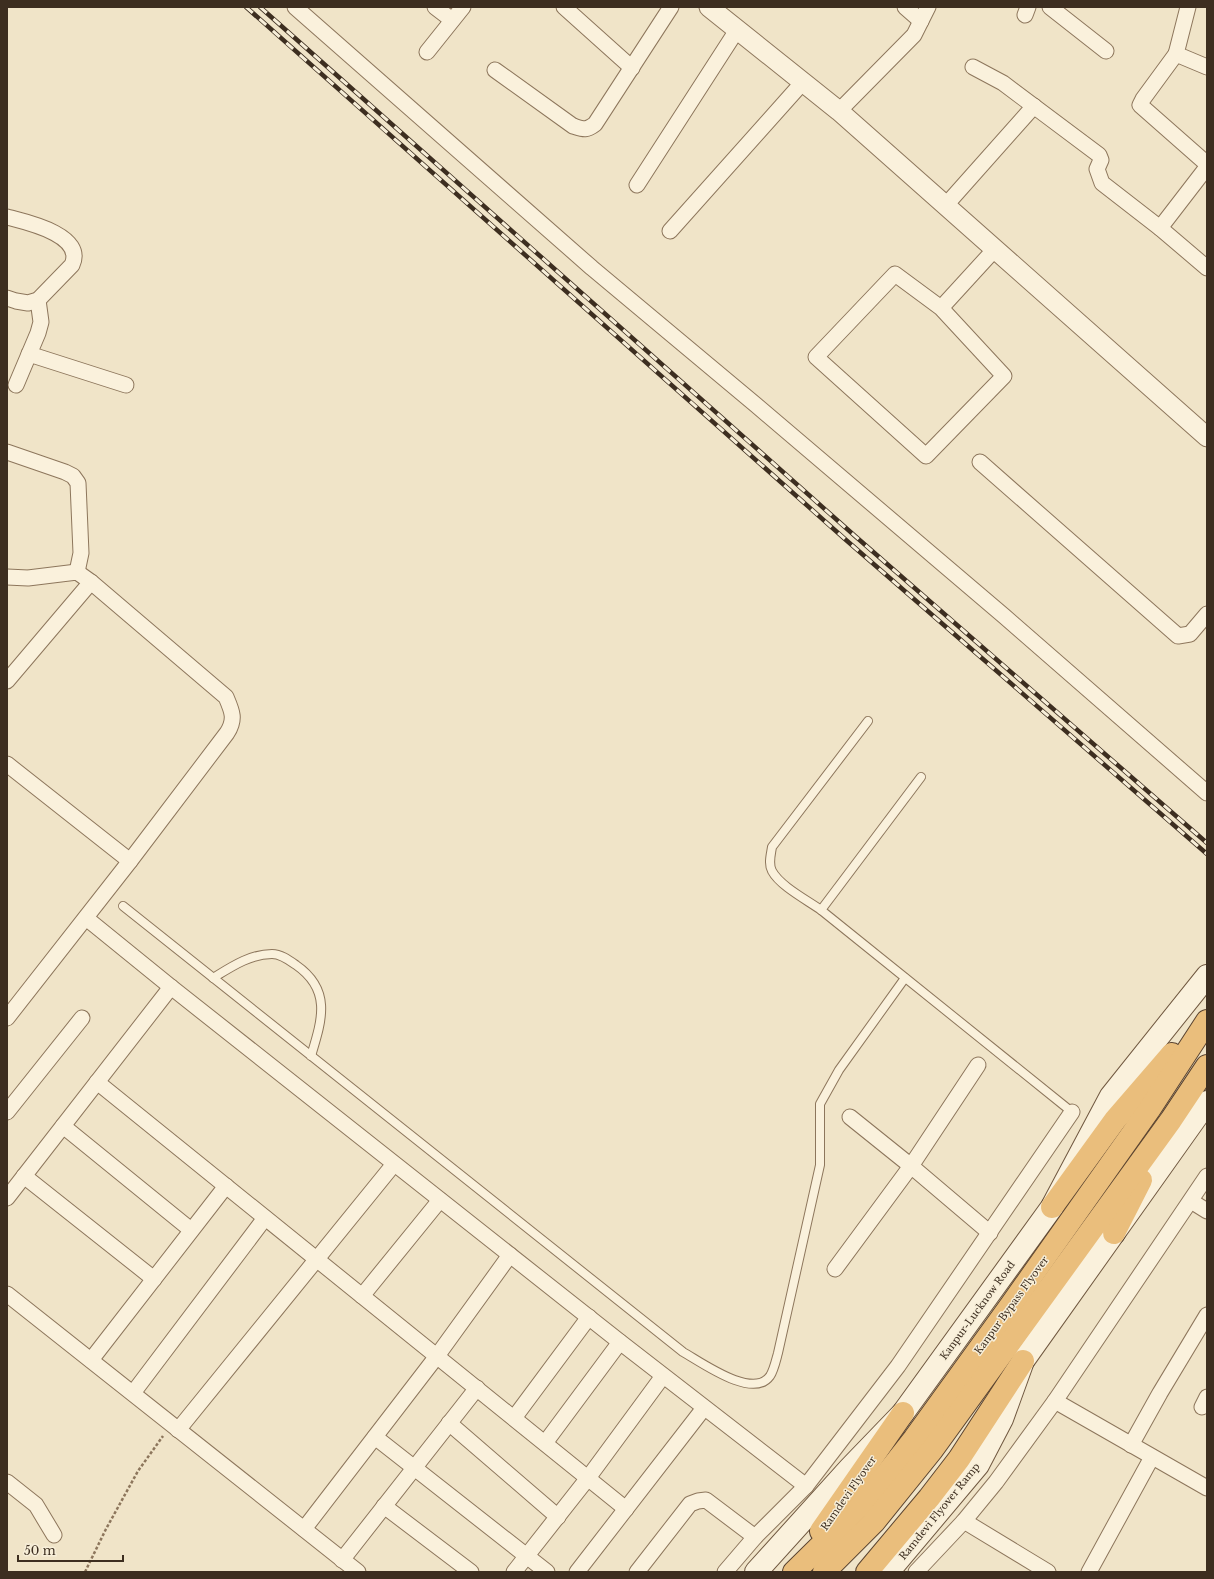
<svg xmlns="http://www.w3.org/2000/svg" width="1214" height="1579" font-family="'Libre Baskerville',serif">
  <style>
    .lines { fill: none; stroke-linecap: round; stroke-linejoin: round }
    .service-casing { stroke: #8d765c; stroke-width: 10 }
    .minor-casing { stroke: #8d765c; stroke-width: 17 }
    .tertiary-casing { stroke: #8d765c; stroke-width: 21 }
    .secondary-casing { stroke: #6f573f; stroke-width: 24 }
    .trunk-casing { stroke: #5b4430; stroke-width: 24 }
    .path { stroke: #8d765c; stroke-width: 2.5; stroke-dasharray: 3 2; stroke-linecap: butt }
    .service { stroke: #faf1dc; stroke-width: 8 }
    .minor { stroke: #faf1dc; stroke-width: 15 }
    .tertiary { stroke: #faf1dc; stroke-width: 19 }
    .secondary { stroke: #faf1dc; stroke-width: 22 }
    .trunk { stroke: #eabe7c; stroke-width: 22 }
    .rail-casing { stroke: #3d2e20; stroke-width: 4.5 }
    .rail { stroke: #f7eed8; stroke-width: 3; stroke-dasharray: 9; stroke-linecap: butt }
    .labels { text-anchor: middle; stroke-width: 3; stroke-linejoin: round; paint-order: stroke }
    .street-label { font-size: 10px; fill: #3d2e20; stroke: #f7eed8 }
  </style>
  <rect width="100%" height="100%" fill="#f0e4c8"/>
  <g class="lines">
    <g class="service-casing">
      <g id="service">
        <path d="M868,721L772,847C771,854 768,864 772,871C780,886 807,900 821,910L1072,1112"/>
        <path d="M123,906L683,1352C701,1362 753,1400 770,1376C774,1370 776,1360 778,1353L820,1165V1104L839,1070L905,978"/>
        <path d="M821,910L921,777"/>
        <path d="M213,978C231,967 250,954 272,954C281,954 289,960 296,965C332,990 322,1020 311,1056"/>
      </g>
    </g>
    <g class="minor-casing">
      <g id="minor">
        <path d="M295,7L592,268L756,405L1004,616L1207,793"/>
        <path d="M435,7L452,20"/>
        <path d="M564,7L632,68"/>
        <path d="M905,7L921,21"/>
        <path d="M1050,7L1106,51"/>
        <path d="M1188,7L1176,54L1207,67"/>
        <path d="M1025,15L1028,7"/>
        <path d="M427,52L463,7"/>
        <path d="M1176,54L1143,99L1140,105L1207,164"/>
        <path d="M973,67L1003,83L1099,155L1101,160L1097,169L1102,183L1160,228L1207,268"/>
        <path d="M495,70L573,126C583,129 586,131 595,124L671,7"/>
        <path d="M839,111L914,35L928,7"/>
        <path d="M637,185L737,30"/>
        <path d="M946,205L1034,106"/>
        <path d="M7,217C26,222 86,235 72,265L38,300L28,303L16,301L7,298"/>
        <path d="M1160,228L1207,167"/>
        <path d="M670,231L803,82"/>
        <path d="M941,308L895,274L816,357L926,456L1004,376L941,308L995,249"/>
        <path d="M29,354L126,385"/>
        <path d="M16,385L38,333L41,322L38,300"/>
        <path d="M7,452L65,472L73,476L78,483L81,553L77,572"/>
        <path d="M980,462L1178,636L1190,634L1207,614"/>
        <path d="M7,577L28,578L77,572L91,582L226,697C232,711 236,719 227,733L130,861L7,1018"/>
        <path d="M7,681L91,582"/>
        <path d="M7,764L130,861"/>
        <path d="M86,918L171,987L620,1342L806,1486"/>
        <path d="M97,1082L626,1509"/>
        <path d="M7,1112L82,1018"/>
        <path d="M850,1117L911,1166L978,1065"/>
        <path d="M63,1126L191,1230"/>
        <path d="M24,1176L154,1279"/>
        <path d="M7,1198L171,987"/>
        <path d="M1191,1201L1207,1211"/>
        <path d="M835,1269L911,1166L990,1233"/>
        <path d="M7,1294L358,1572"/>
        <path d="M362,1296L440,1200"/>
        <path d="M91,1360L226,1186"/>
        <path d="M133,1393L265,1218"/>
        <path d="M1055,1401L1207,1488"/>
        <path d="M1202,1407L1207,1397"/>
        <path d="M514,1418L589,1317"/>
        <path d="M449,1423L558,1517"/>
        <path d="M178,1430L394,1164"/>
        <path d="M375,1437L547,1572"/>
        <path d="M545,1443L620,1342"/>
        <path d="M1131,1445L1160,1393L1207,1315"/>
        <path d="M7,1482L36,1505L54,1535"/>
        <path d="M384,1506L471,1572"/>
        <path d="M964,1521L1048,1572"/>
        <path d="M304,1529L437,1356L510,1255"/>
        <path d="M342,1560L477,1388"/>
        <path d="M514,1572L588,1478L663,1376"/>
        <path d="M577,1572L704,1408"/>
        <path d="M637,1572L690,1504L698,1501L706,1500L755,1537"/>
        <path d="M725,1572L755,1537L806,1486L898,1366L1072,1112"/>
        <path d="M916,1572L964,1521L996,1482L1055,1401L1207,1176"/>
        <path d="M1089,1572L1152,1457"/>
      </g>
    </g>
    <g class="tertiary-casing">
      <path id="tertiary" d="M709,7L839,111L1207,437"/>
    </g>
    <g class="secondary-casing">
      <g id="secondary">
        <path d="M756,1572L850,1468L903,1413L1052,1207L1111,1096L1207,976"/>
        <path d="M888,1572L978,1465L1002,1419L1023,1361L1207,1102"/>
      </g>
    </g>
    <g class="trunk-casing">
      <g id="trunk">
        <path d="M1052,1207L1115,1120L1172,1054"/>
        <path d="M1114,1233L1141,1180"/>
        <path d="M821,1531L903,1413"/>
        <path d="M794,1572L862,1505L914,1439L1011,1305L1149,1110L1207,1021"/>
        <path d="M824,1572L874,1522L932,1450L1171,1120L1207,1066"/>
        <path d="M867,1572L929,1498L959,1459L1023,1361"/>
      </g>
    </g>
    <path class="path" d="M85,1572L106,1529L138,1471L163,1436"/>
    <use href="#service" class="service"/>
    <use href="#minor" class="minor"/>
    <use href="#tertiary" class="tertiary"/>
    <use href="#secondary" class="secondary"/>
    <use href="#trunk" class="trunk"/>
    <g class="rail-casing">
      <g id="rail">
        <path d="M246,7L846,540L1207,854"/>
        <path d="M260,7L855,536L1207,843"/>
      </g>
    </g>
    <use href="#rail" class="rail"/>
  </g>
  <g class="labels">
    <g class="street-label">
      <text transform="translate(1011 1305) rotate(-54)" y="4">Kanpur Bypass Flyover</text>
      <text transform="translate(977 1310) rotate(-54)" y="4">Kanpur-Lucknow Road</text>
      <text transform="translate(848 1493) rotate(-55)" y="4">Ramdevi Flyover</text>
      <text transform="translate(939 1511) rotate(-51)" y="4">Ramdevi Flyover Ramp</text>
    </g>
  </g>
  <rect width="1214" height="1579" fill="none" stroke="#3d2e20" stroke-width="16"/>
  <path d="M18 1555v6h105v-6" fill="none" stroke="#3d2e20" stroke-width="2"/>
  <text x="24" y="1555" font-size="12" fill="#3d2e20" stroke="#f7eed8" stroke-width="3" paint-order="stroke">50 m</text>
</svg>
